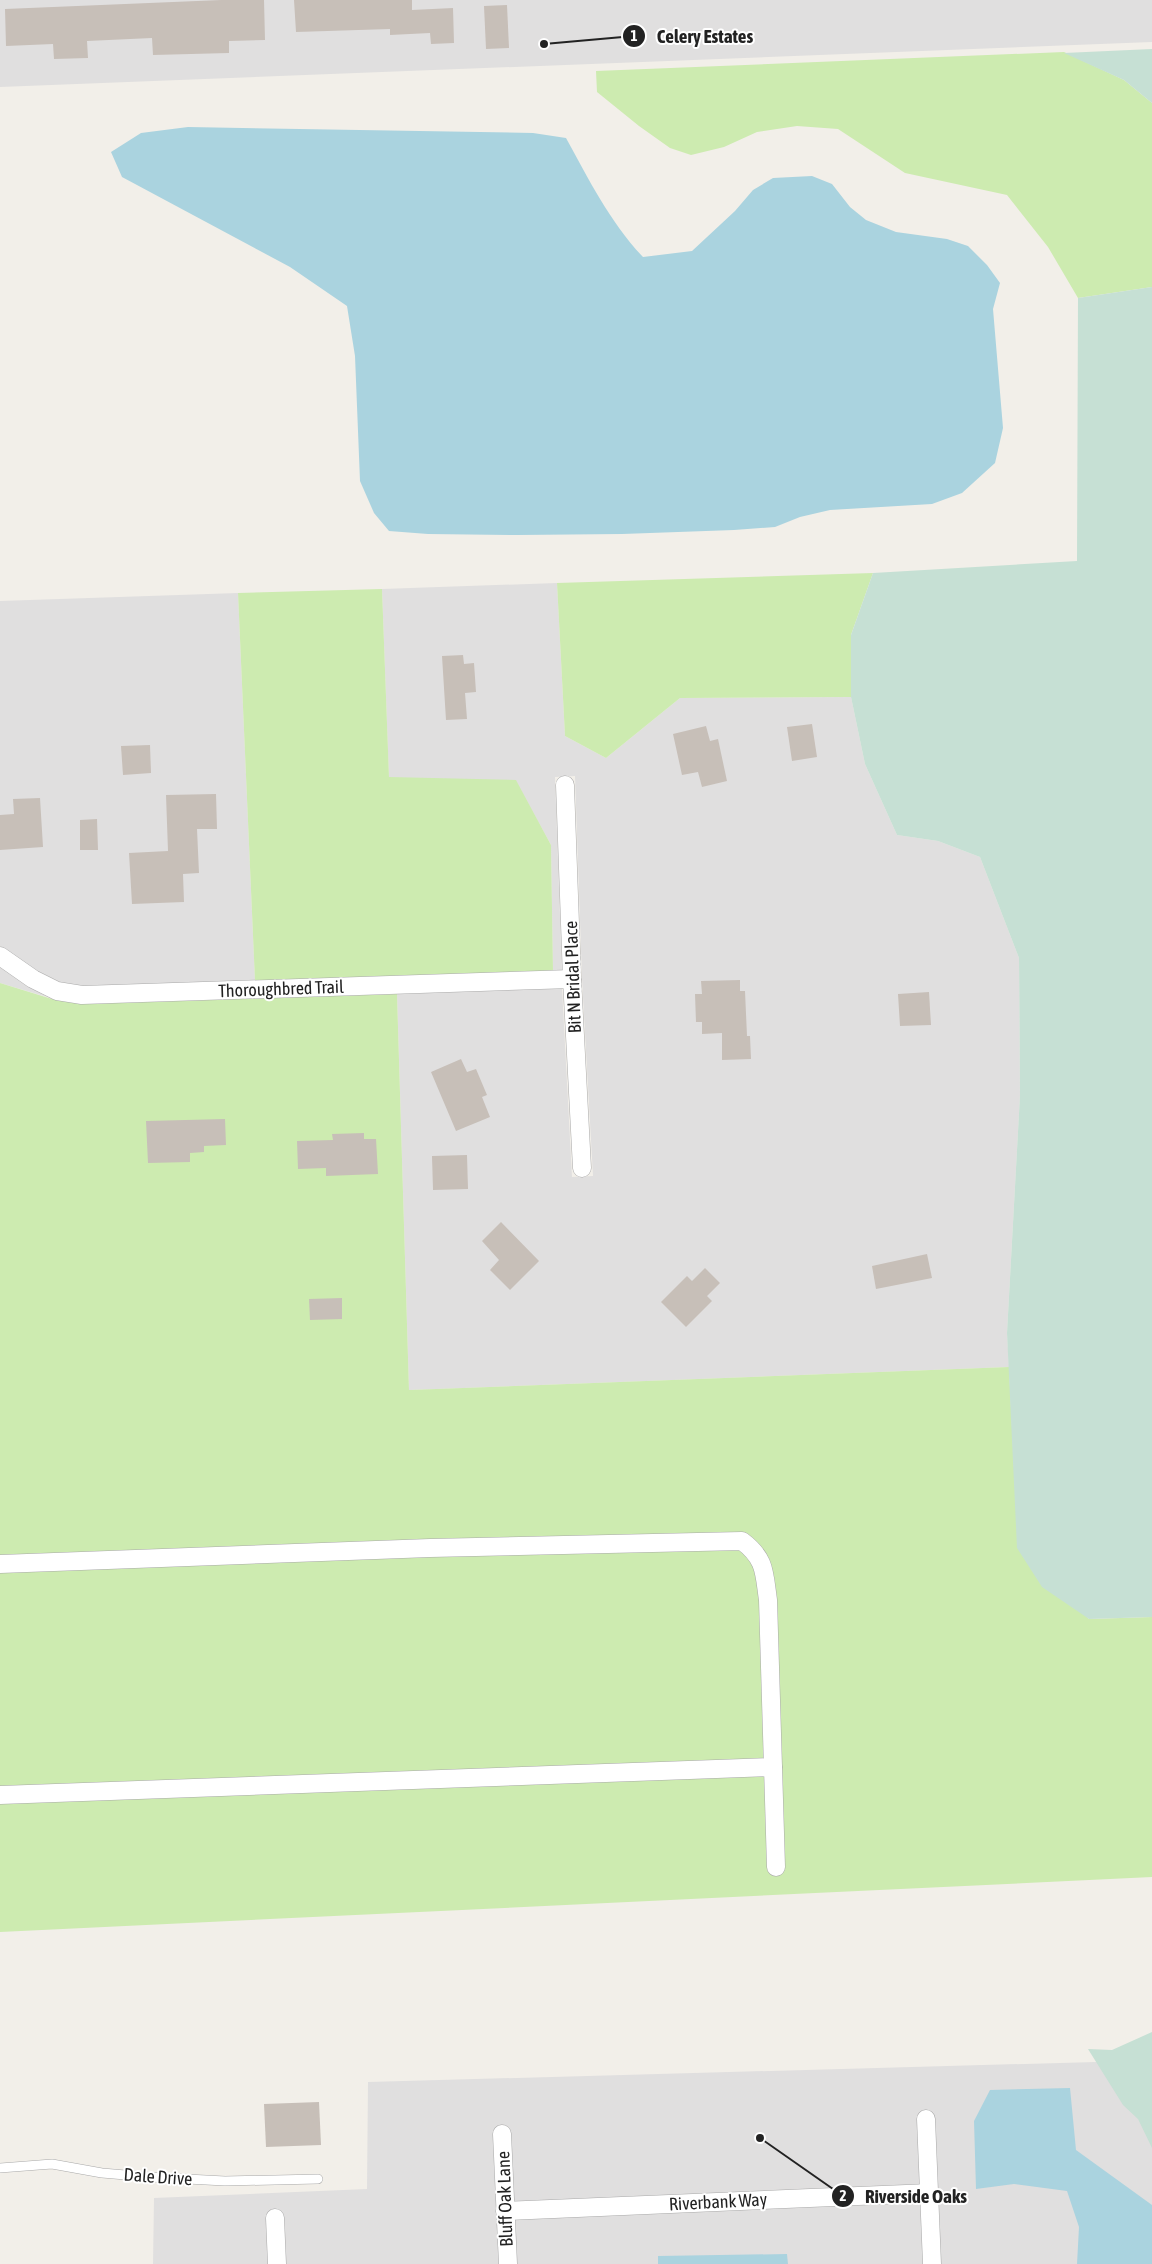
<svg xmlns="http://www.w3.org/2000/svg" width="1152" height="2264" font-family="'Asap Condensed',sans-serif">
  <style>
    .residential { fill: #e0dfdf }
    .grass { fill: #cdebb0 }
    .wetland { fill: #c6e0d4 }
    .water { fill: #aad3df }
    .building { fill: #c7bfb8 }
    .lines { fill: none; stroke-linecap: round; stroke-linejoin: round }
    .service-casing { stroke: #a9a9a9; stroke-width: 10 }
    .minor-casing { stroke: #a9a9a9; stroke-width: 19 }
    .service { stroke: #fff; stroke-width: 9 }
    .minor { stroke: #fff; stroke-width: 18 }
    .labels { text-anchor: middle; stroke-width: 4; stroke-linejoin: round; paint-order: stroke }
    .street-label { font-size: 18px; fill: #222; stroke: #fff }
    .leader { fill: none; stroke: #222; stroke-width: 2 }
    .callout-dot { fill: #222; stroke: #fff; stroke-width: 2 }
    .mark-label { font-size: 15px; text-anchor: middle; font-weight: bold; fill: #fff }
    .callout-label { font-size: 19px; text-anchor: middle; font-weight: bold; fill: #222; stroke: #fff; stroke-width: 4; stroke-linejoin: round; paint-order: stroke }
  </style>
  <rect width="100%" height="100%" fill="#f2efe9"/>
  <g class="residential">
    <path d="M0,0H1152V42L0,87Z"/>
    <path d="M557,583L565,736L606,758L680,698L851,697L865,764L897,835L938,841L980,857L1019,958L1020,1095L1007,1333L1009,1367L409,1390L397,994L562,988L572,1177L593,1176L582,978L575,776L555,777L562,970L553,971L551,845L516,781L389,778L382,589Z"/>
    <path d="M238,593L255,981L83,986L60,982L39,972L0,946V601Z"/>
    <path d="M0,967L27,986L47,997L0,983Z"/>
    <path d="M1131,2061L1152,2086V2264H153L154,2198L367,2189L368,2082Z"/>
  </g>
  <g class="grass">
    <path d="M1064,52L1124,80L1152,103V287L1078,298L1048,247L1007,195L905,173L838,129L797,126L757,132L724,147L691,155L670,148L639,126L597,92L596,71Z"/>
    <path d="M873,573L851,635V697L680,698L606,758L565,736L557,583Z"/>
    <path d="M382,589L389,777L516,780L551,845L553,971L255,981L238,593Z"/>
    <path d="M0,983L52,999L82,1004L397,994L409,1390L1009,1367L1018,1548L1089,1619L1152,1617V1877L0,1932Z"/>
  </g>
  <g class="wetland">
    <path d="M1152,49V103L1124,80L1064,53Z"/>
    <path d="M1152,287V1617L1089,1619L1042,1587L1017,1548L1007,1333L1020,1095L1019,958L980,857L938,841L897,835L865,764L851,697V635L873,573L1077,561L1078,298Z"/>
    <path d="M1152,2032V2148L1138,2119L1123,2105L1088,2049L1112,2050Z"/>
  </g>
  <g class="water">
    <path d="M188,127L533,133L566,138C589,180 610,222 643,257L692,251L735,211L753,190L773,178L812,176L832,184L850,207L866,220L896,232L947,239L968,246L987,265L1000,283L993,309L1003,428L995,463L962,493L932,504L830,510L800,517L775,527L734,530L622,534L518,535L428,534L389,531L374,513L360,481L355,356L347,306L290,267L122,177L111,152L141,133Z"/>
    <path d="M1070,2088L1076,2150L1152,2205V2264H1077L1079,2227L1067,2191L1014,2184L976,2189L974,2121L990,2090Z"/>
    <path d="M787,2254L788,2264H658V2256Z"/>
  </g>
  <g class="building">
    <path d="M221,0H264L265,40L229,41V53L153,55L152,38L87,41L88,58L54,59L53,44L6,46L5,9Z"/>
    <path d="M294,0H412V10L453,8L454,43L431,44L430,33L390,35V29L296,32Z"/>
    <path d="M507,5L509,48L486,49L484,6Z"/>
    <path d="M463,655L464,664L474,663L476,692L465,693L467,719L446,720L442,656Z"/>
    <path d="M812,724L817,757L792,761L787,727Z"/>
    <path d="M706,726L710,741L718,739L727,781L702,787L698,772L682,775L673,734Z"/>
    <path d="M150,745L151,773L123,775L121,746Z"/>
    <path d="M216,794L217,829H197L199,873L183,874L184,902L132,904L129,853L168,851L166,795Z"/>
    <path d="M40,798L43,847L0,850V815L14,814L13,799Z"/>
    <path d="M97,819L98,850H80V820Z"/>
    <path d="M740,980V991H745L747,1036H750L751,1059L722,1060V1033L702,1034V1022H696L695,994H702L701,981Z"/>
    <path d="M929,992L931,1025L900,1026L898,994Z"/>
    <path d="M461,1059L467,1072L476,1069L487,1095L482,1097L490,1117L456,1131L431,1072Z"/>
    <path d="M225,1119L226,1145L204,1146V1152L190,1153V1162L148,1163L146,1121Z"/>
    <path d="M364,1133V1139H376L378,1174L326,1176V1168L298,1169L297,1141L333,1140L332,1134Z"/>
    <path d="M467,1155L468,1189L433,1190L432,1156Z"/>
    <path d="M501,1222L539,1261L510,1290L490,1270L499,1260L482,1241Z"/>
    <path d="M927,1254L932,1278L876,1289L872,1266Z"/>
    <path d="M705,1268L720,1283L707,1296L712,1301L686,1327L661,1302L687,1276L692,1281Z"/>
    <path d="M342,1298V1319L310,1320L309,1299Z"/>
    <path d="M319,2102L321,2145L266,2147L264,2104Z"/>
  </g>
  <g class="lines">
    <g class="service-casing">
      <path id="service" d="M0,2168L52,2164L102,2173L149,2177L225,2181L318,2179"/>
    </g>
    <g class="minor-casing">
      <g id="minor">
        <path d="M565,785L572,979L582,1168"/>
        <path d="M0,956L33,979L57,991L82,995L572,979"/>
        <path d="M0,1564L430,1548L742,1541C766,1559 764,1573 768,1600L776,1867"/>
        <path d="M0,1795L773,1767"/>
        <path d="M926,2119L932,2264"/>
        <path d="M502,2134L508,2264"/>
        <path d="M505,2211L930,2193"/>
        <path d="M275,2218L277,2264"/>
      </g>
    </g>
    <use href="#service" class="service"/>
    <use href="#minor" class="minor"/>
  </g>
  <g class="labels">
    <g class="street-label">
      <text transform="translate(573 977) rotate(-92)" y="6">Bit N Bridal Place</text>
      <text transform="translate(281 989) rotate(-2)" y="6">Thoroughbred Trail</text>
      <text transform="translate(158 2177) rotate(4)" y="6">Dale Drive</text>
      <text transform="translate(505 2199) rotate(-92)" y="6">Bluff Oak Lane</text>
      <text transform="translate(718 2202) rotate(-3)" y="6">Riverbank Way</text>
    </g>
  </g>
  <path class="leader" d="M544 44L634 36M760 2138L843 2196"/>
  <g class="callout-dot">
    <circle cx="544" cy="44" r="5"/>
    <circle cx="760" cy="2138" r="5"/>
    <circle cx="634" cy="36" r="12"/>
    <circle cx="843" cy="2196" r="12"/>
  </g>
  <g class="mark-label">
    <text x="634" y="41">1</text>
    <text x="843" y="2201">2</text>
  </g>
  <g class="callout-label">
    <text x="705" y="43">Celery Estates</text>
    <text x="916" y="2203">Riverside Oaks</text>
  </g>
</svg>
